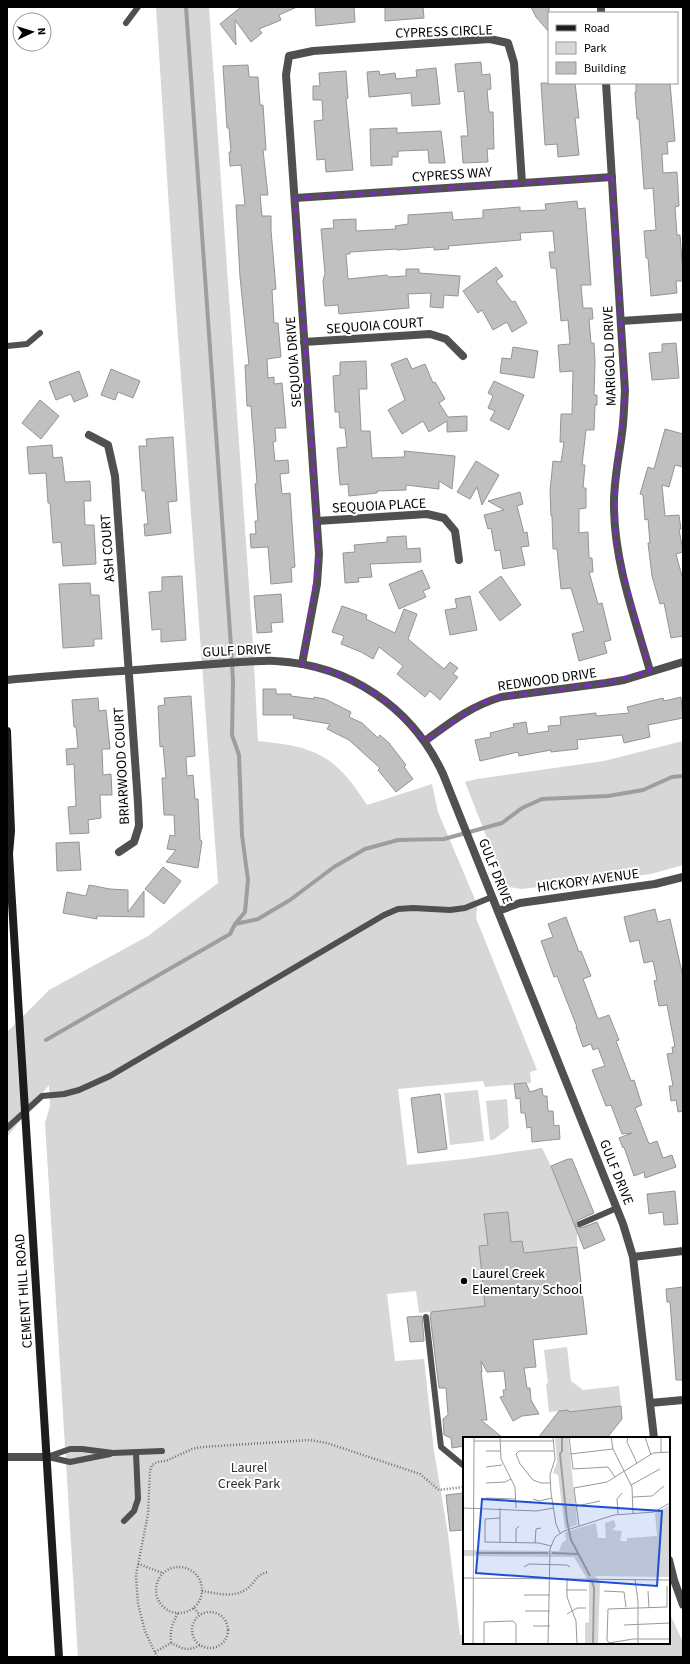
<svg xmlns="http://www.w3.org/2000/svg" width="690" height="1664" font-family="'Source Sans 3',sans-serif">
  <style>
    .green { fill: #d7d7d7 }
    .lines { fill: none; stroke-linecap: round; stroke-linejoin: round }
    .stream { stroke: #9e9e9e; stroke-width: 4 }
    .building { fill: #c0c0c0; stroke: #949494 }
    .path { stroke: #727272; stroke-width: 2.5; stroke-dasharray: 1 2; stroke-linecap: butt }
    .lane { stroke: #505050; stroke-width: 6 }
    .street { stroke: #505050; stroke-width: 8 }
    .secondary { stroke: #1d1d1d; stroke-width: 8 }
    .marked { fill: none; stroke: #7b2cbf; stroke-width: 3; stroke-dasharray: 8 5; stroke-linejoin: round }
    .poi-dot { fill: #000; stroke: #fff; stroke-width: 1.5 }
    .labels { text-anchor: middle; stroke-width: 4; stroke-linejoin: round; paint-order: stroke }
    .street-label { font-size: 14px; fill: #000; stroke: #fff }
    .poi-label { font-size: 14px; fill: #000; stroke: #fff; text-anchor: start }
    .park-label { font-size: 14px; fill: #2e2e2e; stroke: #fff }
    .inset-river { fill: none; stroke: #9e9e9e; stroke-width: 2 }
    .inset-road { fill: none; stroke: #999; stroke-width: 1 }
    .view { fill: #1d4ed8; fill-opacity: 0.15; stroke: #1d4ed8; stroke-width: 2 }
    .inset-edge { fill: none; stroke: #000; stroke-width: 2 }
  </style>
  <rect width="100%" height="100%" fill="#fff"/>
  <g class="green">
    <path d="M156,7H209L253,645L258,741C317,747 335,755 367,805L432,784L438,812L474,897L477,908L476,918L537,1070L530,1072L531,1083L485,1087L483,1081L398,1089L407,1165L465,1159L542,1148L551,1166L577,1232V1247L524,1253L522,1241L510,1242L507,1212L485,1214L486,1232L490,1244L479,1246L485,1306L419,1313L416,1291L387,1294L395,1361L424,1359L434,1451L448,1534L460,1635H464V1643H669V1612L683,1642V1657H78L45,1123L50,1106L49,1085L7,1137V1032L49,990L148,936L218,883L172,254Z"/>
    <path d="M683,741V865L651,874L521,889L510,887L503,879L465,782L477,779L604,761Z"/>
    <path d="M478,1090L484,1141L450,1145L444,1093Z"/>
    <path d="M507,1099L509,1128L493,1140H490L486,1101Z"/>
    <path d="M567,1347L571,1381L583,1390L619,1386L621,1406L569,1412L568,1410L549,1412L546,1384L548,1383L544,1350Z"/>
  </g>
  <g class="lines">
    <g class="stream">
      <path d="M186,7L231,646L233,681L232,735L239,755L242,835L248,880L245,912L235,924"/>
      <path d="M46,1040L230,934L235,924L258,919L290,900L334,867L365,849L398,840L444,839L502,823L522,808L542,799L608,796L643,790L672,777L683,776"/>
    </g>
  </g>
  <g class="building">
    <path d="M241,7H297L279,15L281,20L259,29L262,33L251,42L235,20L236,45L220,24Z"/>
    <path d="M315,7H354L355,22L316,26Z"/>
    <path d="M385,7H423L424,18L385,21Z"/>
    <path d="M531,7H549V32L536,17Z"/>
    <path d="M481,62L482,75L490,74L491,89L487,90L489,112H493L494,149H487L488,162L463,163L461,136H468L464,91L458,92L455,64Z"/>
    <path d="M248,65L249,77H258L260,105H263L266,150H263L268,195H260L262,216H271V230L276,289L272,290L274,323H278L281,357L267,359L268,378L274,377V384L282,383L286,428H275L276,441L273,442L275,461L288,460L289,473L280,474L282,494L290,493L295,567L291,568L292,582L271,584L268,547L251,548L250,534H256L255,521H258L255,484L257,483L251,406H247L245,365H249L240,277L236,205H245L241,165L230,166L229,152H231L229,128H227L223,66Z"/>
    <path d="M436,68L440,104L412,106L411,93L369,97L367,72L379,71L380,75L395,73L396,79L417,77L416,70Z"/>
    <path d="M346,71L348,98L346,99L353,170L326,172L325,159L317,160L314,121L323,120L322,100H313V86H320L319,73Z"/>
    <path d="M541,83H575L579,118H575L579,155L558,157L557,144L545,145Z"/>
    <path d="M636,83H670L675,141L667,142L668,154H662L663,173L677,172L679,206L675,207L677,235H680L683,274V281H676L677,293L651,296L648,258H646L644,231L656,230L653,188L644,189L639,119H637L635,92H636Z"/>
    <path d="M397,128V133L441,131L445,163H429L428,150L398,151V157H392V165L371,166L370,129Z"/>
    <path d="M577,201L578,209L585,208L591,285H581L583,308H592L593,319H589L591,343H594L595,361L594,395H597V405H595L594,430H586L582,465H585L583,488H586V508L579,509V533L588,532L589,558H592L593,572H589L598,604L602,603L611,640L604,642L607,653L579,661L572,634L584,631L571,588L561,589L557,549H553L552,516H551L550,491L553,461L561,462L564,442H560L561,414H572L573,371L560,372L558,345L570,344L568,320L561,321L556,268H551L549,252H555L553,231L520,233L521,240L448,246L449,249L434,250V247L397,250V249L350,252V254H346L348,279L387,275L388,277L406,276V269H419V273L460,276L458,296L444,295L443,308L430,307L431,293L408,294L409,308L339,314L338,305L325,306L323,281L325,273L321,229L334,228L333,220L356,219V231L396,229L395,226L408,224V215L452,212L453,220L483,218V210L520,207V211L546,210L545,204Z"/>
    <path d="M496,267L503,276L496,281L512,302L515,301L527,323L512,332L507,322L493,330L482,310L478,313L463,291Z"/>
    <path d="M676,343L679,378L652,380L649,353L662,352V344Z"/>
    <path d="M513,347L538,351L534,378L500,373L502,358L511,359Z"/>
    <path d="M407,358L412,369L425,364L433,383L435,382L445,399L439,403L448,417L467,416V431L447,432V421L429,432L423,421L402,434L388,410L405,400L391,364Z"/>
    <path d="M366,361L367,389H359L361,431H370L372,458L405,457L404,451L455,456L452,489L439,481V489L406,485V490L377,491V493L349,496L348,484L340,485L337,448L347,447L345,428H340L339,412H335L333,376L340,375V362Z"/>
    <path d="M111,369L140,381L133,398L118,392L115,400L101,395Z"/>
    <path d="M79,371L88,396L74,402L71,394L56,400L49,382Z"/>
    <path d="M494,381L524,395L509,430L490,420L495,411L488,408L493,396L488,393Z"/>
    <path d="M40,400L59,416L41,439L22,423Z"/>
    <path d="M665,429L683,434V467L675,465L669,487L662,485L665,516L679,515L681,529H679L683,552L676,554L683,580V636L671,638L664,603L660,604L652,576L648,543H650L648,519L645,520L643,495L640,494L648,467L654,469Z"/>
    <path d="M173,437L177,501L168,502L171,533L145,536L144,524H148L145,491H142L139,446H147L146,439Z"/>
    <path d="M52,445L53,458L62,457L65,482L90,481L91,501H84L85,525H94L96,564L63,566L61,542L53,543L50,503H48L46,473L29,474L27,447Z"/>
    <path d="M476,461L499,475L482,505L477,487L470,499L457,492Z"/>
    <path d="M520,492L523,504L517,506L524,533L527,532L529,546L521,547L525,565L503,569L500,550L495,551L491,528L488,529L484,515L504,510L488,501Z"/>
    <path d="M406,536L407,549L420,548L421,562L370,564L372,577L358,578L359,582L345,583L343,553L355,552L354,545L387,542V537Z"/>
    <path d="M422,570L430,588L423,591L426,597L399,609L389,584Z"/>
    <path d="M182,576L186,640L161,642V629L152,630L149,592L162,591V577Z"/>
    <path d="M501,576L521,605L500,621L479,592Z"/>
    <path d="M90,583L91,595H99L102,639H94V646L63,648L59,584Z"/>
    <path d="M281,594L283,622L271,623L272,632L257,633L254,596Z"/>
    <path d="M470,596L477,630L450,635L445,610L457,608L455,599Z"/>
    <path d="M342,606L367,615L366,619L395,633L404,609L417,614L408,639L444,669L450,662L458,668L453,674L458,677L440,700L430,691L425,697L397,674L403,666L379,647L373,659L361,652L341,644L344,636L332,632Z"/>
    <path d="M263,689H276V694H291V696L314,699V697L325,699L351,712L349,717L362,723L378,738L380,735L389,743L406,765L404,767L413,779L396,792L378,770L380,768L349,740L327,729L330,724L293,718L294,715H263Z"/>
    <path d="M191,696L195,756L186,757L187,776L193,775L195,799H198L200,840L202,841L198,868L166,862L176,850L167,849L170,835L175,836L174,815H164L162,778H166L163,746L160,747L158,706L165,705L164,698Z"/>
    <path d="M681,697L683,718L648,725L650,737L624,743L622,735L577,740L578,749L551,752V750L519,756L518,752L480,761L475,740L491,737L490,733L514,727L513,724L526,722L528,734L549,731L548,726L561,725L560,717L596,713V716L629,713L627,707L663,698L664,701Z"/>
    <path d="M98,698L99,711L106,710L110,749H102L103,775L111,774L112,795H100L101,818L88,820L89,833L70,834L68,807L76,806L74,764L67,765L66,749L78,748L76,727H74L72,700Z"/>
    <path d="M79,842L81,870L57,871L56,843Z"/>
    <path d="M163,867L181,881L164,904L145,889Z"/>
    <path d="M89,885L110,889L128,890V912L144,891V917L97,916V919L63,913L67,892L86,896Z"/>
    <path d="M655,909L658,922L670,919L683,977V1111L678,1112L676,1100L671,1101L669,1086H673L667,1054L673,1053L672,1047H675L667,1005L659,1006L654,981L657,980L653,961L644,963L639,940L630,942L624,917Z"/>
    <path d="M566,917L579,952L581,951L591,976L583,979L598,1019L609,1015L619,1040L616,1041L631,1081L634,1080L642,1105L635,1108L649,1144L657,1141L663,1158L672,1155L676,1167L645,1178L644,1172L634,1176L624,1147L623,1148L619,1138L632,1133L622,1134L611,1105L606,1106L592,1070L605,1066L598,1048L593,1050L591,1044L583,1047L576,1027H577L557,976L554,977L541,941L553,937L548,924Z"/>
    <path d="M526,1083L530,1092L542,1088L543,1096H547L548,1111H553L554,1126L559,1125L560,1139L532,1142L531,1127L527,1128L525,1113H521L520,1098L516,1099L514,1084Z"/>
    <path d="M440,1094L447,1149L418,1153L411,1098Z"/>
    <path d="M568,1159H572L594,1213L578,1220L576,1223V1226L581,1228L597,1222L605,1240L584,1249L551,1166Z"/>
    <path d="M675,1191L678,1224L664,1225L663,1212L649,1214L647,1194Z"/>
    <path d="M508,1212L511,1242L522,1241L524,1253L577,1247L587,1334L533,1340L536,1367L524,1368L527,1388H530L531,1400L539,1414L522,1416L513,1421L500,1397L504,1396L503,1390H506L504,1371L487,1372L481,1361L482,1372H481L487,1420H481L503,1438H464V1446L452,1448L451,1438L444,1435L443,1419L448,1415L446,1388H439L430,1315H431V1312L485,1306L479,1246L488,1245L484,1214Z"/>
    <path d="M683,1287V1380H676L670,1302H667L666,1289Z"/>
    <path d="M422,1316L424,1341L410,1342L407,1317Z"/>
    <path d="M621,1406L622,1419L607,1438H538L559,1411L568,1410L569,1412Z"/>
    <path d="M464,1493V1530L450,1531L446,1495Z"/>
  </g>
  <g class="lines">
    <g class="path">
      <path d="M138,1564L163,1573"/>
      <circle cx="179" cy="1590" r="23"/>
      <path d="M202,1591C215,1593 233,1598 245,1590C256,1584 254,1574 269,1572"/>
      <path d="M194,1608L200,1615"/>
      <circle cx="210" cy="1630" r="18"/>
      <path d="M171,1643C170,1630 172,1624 178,1613"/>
      <path d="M155,1652L171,1643C184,1649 187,1652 200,1645"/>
      <path d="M157,1657L145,1631L138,1604L136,1575L148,1514L150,1471L152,1465L157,1462L166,1461L192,1449L202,1447L310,1440L327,1443L420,1474L439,1490L464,1487"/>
    </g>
    <g class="lane">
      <path d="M126,23L138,7"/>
      <path d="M7,346L27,344L40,333"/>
      <path d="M7,1128L42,1096L64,1094L79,1090L110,1076L384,915L398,909L413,908L450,910L465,908L492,897"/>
      <path d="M580,1224L617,1208"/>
      <path d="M426,1317L441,1447L464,1466"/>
      <path d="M47,1457L70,1449H82L113,1453L162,1451"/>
      <path d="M48,1457L70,1462L110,1454"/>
      <path d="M124,1521L134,1511L138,1499L136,1453"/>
    </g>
    <g class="street">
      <path d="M601,7V13"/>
      <path d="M606,83L625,391C624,405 624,419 622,433C619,458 613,483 614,509C615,565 635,618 650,671"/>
      <path d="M295,198L612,177"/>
      <path d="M621,321L683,317"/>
      <path d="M304,342L430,334L446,339L463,356"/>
      <path d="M89,435L108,445L115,476L138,803L139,826L134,842L119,852"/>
      <path d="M317,521L427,514L444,518L455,531L459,560"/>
      <path d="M302,664L317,584L319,554L286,75L289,56L313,51L490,39L508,43L514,63L522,183"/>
      <path d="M7,680C58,675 110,672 161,668C187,666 213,664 240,662C252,662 264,660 276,661C349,665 412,707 443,774L623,1224L633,1257L654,1438"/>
      <path d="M425,741C451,722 469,707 501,697L606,683L624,680L683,662"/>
      <path d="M498,911L520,903L655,884L683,877"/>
      <path d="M633,1257L683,1251"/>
      <path d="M650,1403L683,1400"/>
      <path d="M7,1457H47"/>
      <path d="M669,1560L674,1580L683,1605"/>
    </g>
    <path class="secondary" d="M7,731L11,831L9,854L59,1657"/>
  </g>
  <path class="marked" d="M612,177L625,391L616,471V544L650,671L606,683L501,697L482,703L425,741L394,708L371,691L335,673L302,664L319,554L295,198Z"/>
  <circle class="poi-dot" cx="464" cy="1281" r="4"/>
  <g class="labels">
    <g class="street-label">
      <text transform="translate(444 31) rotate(-2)" y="5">CYPRESS CIRCLE</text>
      <text transform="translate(452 174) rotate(-4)" y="5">CYPRESS WAY</text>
      <text transform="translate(375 325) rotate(-4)" y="5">SEQUOIA COURT</text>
      <text transform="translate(609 356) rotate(-92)" y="5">MARIGOLD DRIVE</text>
      <text transform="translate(293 362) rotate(-94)" y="5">SEQUOIA DRIVE</text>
      <text transform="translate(379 505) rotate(-3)" y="5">SEQUOIA PLACE</text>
      <text transform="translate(107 548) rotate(-94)" y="5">ASH COURT</text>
      <text transform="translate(237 650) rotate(-3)" y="5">GULF DRIVE</text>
      <text transform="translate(547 679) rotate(-8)" y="5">REDWOOD DRIVE</text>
      <text transform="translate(121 766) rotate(-93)" y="5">BRIARWOOD COURT</text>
      <text transform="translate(496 871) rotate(68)" y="5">GULF DRIVE</text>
      <text transform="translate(588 880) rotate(-8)" y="5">HICKORY AVENUE</text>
      <text transform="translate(617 1172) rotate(68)" y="5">GULF DRIVE</text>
      <text transform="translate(23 1291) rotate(-94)" y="5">CEMENT HILL ROAD</text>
    </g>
    <g class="poi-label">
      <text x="472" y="1278">Laurel Creek<tspan x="472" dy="16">Elementary School</tspan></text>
    </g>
    <g class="park-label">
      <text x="249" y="1472">Laurel<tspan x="249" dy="16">Creek Park</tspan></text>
    </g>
  </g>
  <g transform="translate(463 1437)">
    <rect width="207" height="207" fill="#fff"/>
    <path d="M92,0H105L113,72L114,88L102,92L95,38L90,36L94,25ZM207,68V140L132,139L137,145L135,207H122V186L126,185V145L111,120L0,119V113L96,114L99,106L103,103L102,95L133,86L135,101H143L142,86L151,83L153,89L149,93L159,94L157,104H164V101L194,99L192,76Z" fill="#d7d7d7"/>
    <path class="inset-river" d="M99,0V14L97,17L104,84L108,103L127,139M13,116H85M89,116L115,117M129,144L131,151L130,207"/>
    <path class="inset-road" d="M37,0L38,22L52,50L53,71M90,0L92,22L87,38L88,56L93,87L97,96M106,0L110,32L145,30L152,40M148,0L150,12L169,50L170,77M165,0L164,5L174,26M182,0L188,18M198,0V15M11,4H90M23,14H37M107,17L150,12M23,30L39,28M23,46L42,45L48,42M88,46H78L70,43L57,27L53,17L56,14H91M168,48L197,32M170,60L189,59L201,49M23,61L53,62M70,62L76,64L89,61M114,69L137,64M0,71L73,74L91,71M155,77L154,62L159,56M37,81L22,82V105L76,106L88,109M116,89L111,51L144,45L190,16L207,15M37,106V71M53,106V92L56,89M72,106L73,92L78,91M61,130L66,127L104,128L107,130M0,141L207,143M104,141V160L113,184L114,207M172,142L175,164V207M204,149V170L145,172L144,203L146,206L170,202H207M103,153H124M141,154L161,155L163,170M185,154L186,171M61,158H87M62,174H87M104,177L114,171H123M161,188L207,186M70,189H87M10,207L11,0M21,207V185L50,184L53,187V207M85,207L87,112L92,100L101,94L151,78L191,75L207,66"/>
    <path class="view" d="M19,62L199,74L194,149L13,136Z"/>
    <rect width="207" height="207" class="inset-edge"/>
  </g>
  <rect width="690" height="1664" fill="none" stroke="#000000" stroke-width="16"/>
  <rect x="548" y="12" width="130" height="72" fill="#ffffff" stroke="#999999"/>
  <rect x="556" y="25" width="20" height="6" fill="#1d1d1d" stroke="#999999"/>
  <text x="584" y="32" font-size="12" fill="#000000">Road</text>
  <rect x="556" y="42" width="20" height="12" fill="#d7d7d7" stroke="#999999"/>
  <text x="584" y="52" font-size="12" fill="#000000">Park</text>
  <rect x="556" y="62" width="20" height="12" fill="#c0c0c0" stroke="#999999"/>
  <text x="584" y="72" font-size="12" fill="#000000">Building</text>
  <g transform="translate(32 32) rotate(86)"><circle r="19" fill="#ffffff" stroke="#999999"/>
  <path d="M0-3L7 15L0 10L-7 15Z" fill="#000000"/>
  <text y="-6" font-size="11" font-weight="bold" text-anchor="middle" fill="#000000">N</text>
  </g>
</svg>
